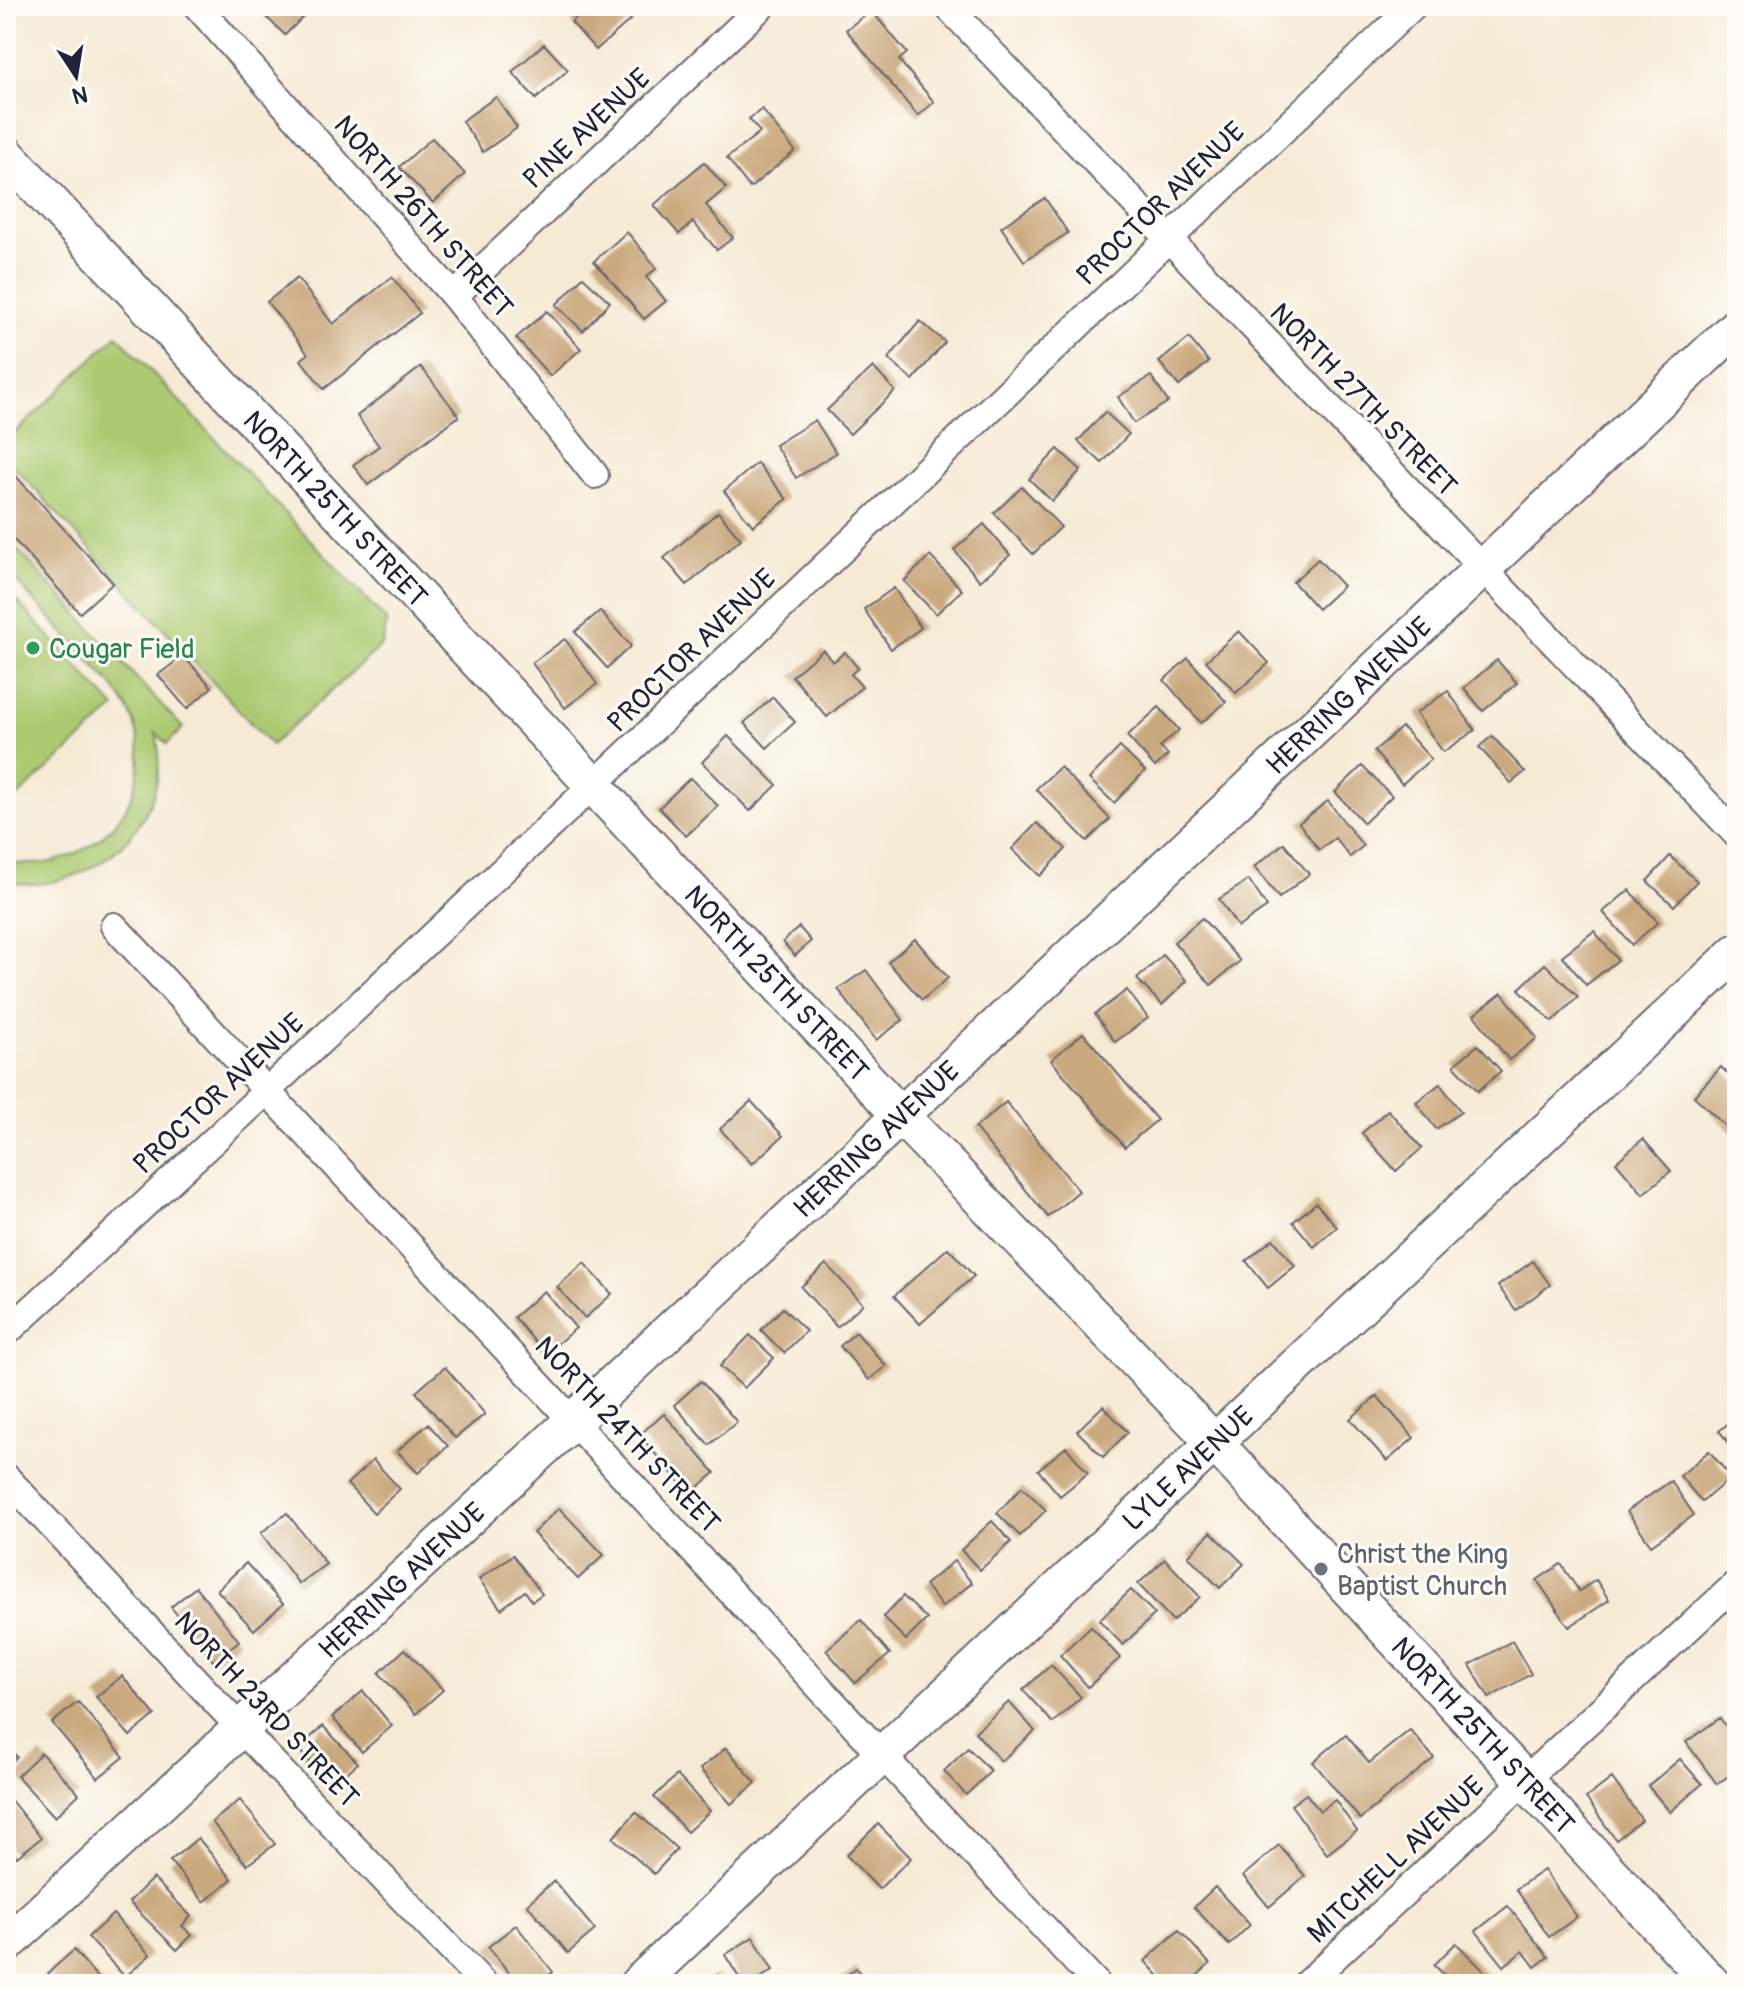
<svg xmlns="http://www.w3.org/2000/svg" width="1743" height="1990" font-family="Pangolin,sans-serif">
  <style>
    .green { fill: #acca71; stroke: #677656; stroke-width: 2 }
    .building { fill: #caa97e }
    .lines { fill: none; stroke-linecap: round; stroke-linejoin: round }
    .street-casing { stroke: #6c6871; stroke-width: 30 }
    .secondary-casing { stroke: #6c6871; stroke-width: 40 }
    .street { stroke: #fff; stroke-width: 26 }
    .secondary { stroke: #fff; stroke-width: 36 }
    .leisure-dot { fill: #2e9e5b; stroke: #fdfcf7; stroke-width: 3 }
    .worship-dot { fill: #6b7280; stroke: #fdfcf7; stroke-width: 3 }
    .labels { text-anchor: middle; stroke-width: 6; stroke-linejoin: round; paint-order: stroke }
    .street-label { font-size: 28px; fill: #22223b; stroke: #fdfcf7 }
    .leisure-label { font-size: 28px; fill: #27864d; stroke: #fdfcf7; text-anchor: start }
    .worship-label { font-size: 28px; fill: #5b616d; stroke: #fdfcf7; text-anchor: start }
  </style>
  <rect width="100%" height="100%" fill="#fdfcf7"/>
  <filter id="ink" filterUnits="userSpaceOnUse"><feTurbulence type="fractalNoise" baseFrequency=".0125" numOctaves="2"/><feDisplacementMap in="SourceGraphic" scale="16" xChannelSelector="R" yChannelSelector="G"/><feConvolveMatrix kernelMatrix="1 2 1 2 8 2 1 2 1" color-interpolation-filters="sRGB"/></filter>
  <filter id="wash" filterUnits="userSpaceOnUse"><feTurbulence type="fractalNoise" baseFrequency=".006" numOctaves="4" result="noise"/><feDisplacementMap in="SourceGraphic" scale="32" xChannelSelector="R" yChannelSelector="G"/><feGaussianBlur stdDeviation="1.8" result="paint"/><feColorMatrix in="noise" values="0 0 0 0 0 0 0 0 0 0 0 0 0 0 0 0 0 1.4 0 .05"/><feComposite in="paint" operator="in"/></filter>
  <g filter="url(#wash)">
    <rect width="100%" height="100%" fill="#f6ead5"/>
    <g class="green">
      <path d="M117,335L387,621L382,645L271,745L6,458V442Z"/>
      <path d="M6,537L183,728L167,744L156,733C176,821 91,898 6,882V862C88,877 160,805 134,722C129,708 121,697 112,685L6,570Z"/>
      <path d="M6,589L115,708L6,807Z"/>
    </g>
    <g id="blocks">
      <g class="building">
        <path d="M255,6H314L285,35Z"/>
        <path d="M589,6H633L639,12L596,50L571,22Z"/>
        <path d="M871,10L907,53L899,60L934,102L918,116L846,30Z"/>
        <path d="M544,44L568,70L536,99L512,72Z"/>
        <path d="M496,97L517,128L483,152L462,121Z"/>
        <path d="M762,109L795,151L750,188L727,158L760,132L749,119Z"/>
        <path d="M432,138L465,174L433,203L399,167Z"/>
        <path d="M704,162L726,188L706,205L733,238L717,250L693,222L679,234L654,205Z"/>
        <path d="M1045,198L1068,233L1024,261L1001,227Z"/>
        <path d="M627,232L657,268L646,277L666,301L644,319L594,261Z"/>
        <path d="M392,277L420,313L324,389L301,360L308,354L267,302L297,278L333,324Z"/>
        <path d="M583,277L610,302L583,331L556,305Z"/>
        <path d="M547,311L581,349L550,376L516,338Z"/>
        <path d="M920,321L945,342L913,380L888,359Z"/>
        <path d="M1189,338L1209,362L1179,386L1159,362Z"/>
        <path d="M421,367L459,416L368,485L353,465L379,446L357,416Z"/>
        <path d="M873,367L895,391L850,434L827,410Z"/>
        <path d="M1151,376L1168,402L1134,423L1118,397Z"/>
        <path d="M1105,412L1129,434L1102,463L1078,441Z"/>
        <path d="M815,420L836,453L796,478L775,445Z"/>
        <path d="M1058,449L1081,470L1052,501L1029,479Z"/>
        <path d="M757,463L787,499L753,526L724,491Z"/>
        <path d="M6,465L113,583L80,613L6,531Z"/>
        <path d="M1022,487L1061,527L1033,554L994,513Z"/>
        <path d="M718,512L741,539L687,585L664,558Z"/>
        <path d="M984,524L1010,555L980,581L954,550Z"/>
        <path d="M930,556L962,590L936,614L904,581Z"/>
        <path d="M1318,559L1343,586L1318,609L1293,582Z"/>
        <path d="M894,588L921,628L891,649L864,609Z"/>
        <path d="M600,611L631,646L607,668L575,632Z"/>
        <path d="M1239,631L1269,663L1236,693L1206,661Z"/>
        <path d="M565,639L597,684L565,708L532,663Z"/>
        <path d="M823,650L833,662L845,652L858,668L851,674L862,687L827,717L792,676Z"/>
        <path d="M183,656L212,687L187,709L158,675Z"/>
        <path d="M1188,658L1226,702L1201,723L1164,680Z"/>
        <path d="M1497,660L1517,683L1483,711L1464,688Z"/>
        <path d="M1448,691L1475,730L1443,752L1416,713Z"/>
        <path d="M773,697L795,722L767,748L744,723Z"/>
        <path d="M1159,707L1179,730L1160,747L1168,755L1155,767L1127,736Z"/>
        <path d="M1402,727L1431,759L1402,784L1374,751Z"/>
        <path d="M728,736L777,785L750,811L702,762Z"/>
        <path d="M1492,736L1525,772L1511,783L1479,747Z"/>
        <path d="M1120,747L1145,771L1114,803L1089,779Z"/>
        <path d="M1362,766L1392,796L1364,823L1335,792Z"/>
        <path d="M1060,767L1110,819L1087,841L1036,789Z"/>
        <path d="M690,778L718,806L686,836L659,808Z"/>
        <path d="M1328,801L1363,846L1350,857L1335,838L1319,850L1299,823Z"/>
        <path d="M1037,823L1066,849L1040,876L1012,849Z"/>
        <path d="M1284,843L1309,874L1279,898L1254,867Z"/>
        <path d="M1670,856L1697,881L1674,906L1647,881Z"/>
        <path d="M1249,880L1267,907L1238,927L1219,899Z"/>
        <path d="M1629,890L1658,922L1632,945L1603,912Z"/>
        <path d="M1202,918L1240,961L1211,985L1174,942Z"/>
        <path d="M799,927L811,941L795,956L783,942Z"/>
        <path d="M1594,931L1618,960L1586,985L1562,956Z"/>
        <path d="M915,939L948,978L922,1000L888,962Z"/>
        <path d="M1163,955L1187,981L1162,1005L1137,979Z"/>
        <path d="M1545,964L1578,997L1552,1022L1519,989Z"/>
        <path d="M866,970L903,1020L876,1040L838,989Z"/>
        <path d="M1127,990L1148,1018L1115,1042L1095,1014Z"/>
        <path d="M1502,993L1537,1038L1509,1060L1474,1015Z"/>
        <path d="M1083,1033L1157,1120L1125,1147L1051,1060Z"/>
        <path d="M1478,1045L1501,1071L1478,1091L1454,1065Z"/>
        <path d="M1721,1067L1737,1083V1126L1731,1132L1694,1096Z"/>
        <path d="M1440,1084L1461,1112L1436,1129L1416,1102Z"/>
        <path d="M751,1101L783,1136L752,1164L720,1129Z"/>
        <path d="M1006,1102L1079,1191L1048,1217L975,1128Z"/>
        <path d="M1388,1110L1422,1148L1396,1171L1362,1133Z"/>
        <path d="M1643,1139L1671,1171L1643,1194L1616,1162Z"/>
        <path d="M1316,1203L1337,1227L1314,1247L1293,1222Z"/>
        <path d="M1273,1239L1295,1266L1268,1288L1246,1261Z"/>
        <path d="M948,1248L974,1276L920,1324L894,1296Z"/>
        <path d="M1533,1261L1550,1285L1516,1310L1498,1286Z"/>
        <path d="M584,1263L612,1294L585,1318L557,1287Z"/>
        <path d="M826,1264L863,1304L837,1327L801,1287Z"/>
        <path d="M544,1291L576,1328L545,1354L514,1317Z"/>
        <path d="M783,1308L806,1331L784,1353L761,1330Z"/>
        <path d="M856,1332L886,1366L869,1380L840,1346Z"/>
        <path d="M750,1335L774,1358L744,1388L720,1366Z"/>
        <path d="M445,1367L485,1414L455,1438L416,1392Z"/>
        <path d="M701,1381L737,1422L709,1445L674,1405Z"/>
        <path d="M1377,1396L1414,1438L1387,1461L1350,1419Z"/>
        <path d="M1103,1406L1128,1432L1103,1457L1077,1431Z"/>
        <path d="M664,1414L715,1473L690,1494L639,1435Z"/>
        <path d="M1737,1416V1452L1719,1431Z"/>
        <path d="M428,1424L448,1446L418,1473L397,1451Z"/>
        <path d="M1066,1447L1088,1473L1060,1496L1038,1470Z"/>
        <path d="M1709,1451L1731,1477L1702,1502L1680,1476Z"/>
        <path d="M373,1460L400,1489L374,1513L347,1484Z"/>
        <path d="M1671,1481L1694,1515L1651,1545L1627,1511Z"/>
        <path d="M1022,1487L1046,1510L1020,1536L997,1513Z"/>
        <path d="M559,1508L604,1555L578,1579L533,1533Z"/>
        <path d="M287,1513L326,1564L299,1584L261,1533Z"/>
        <path d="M992,1521L1011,1542L980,1570L961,1550Z"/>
        <path d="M1211,1532L1244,1564L1220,1588L1188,1556Z"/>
        <path d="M513,1555L542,1594L532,1601L525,1591L501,1609L479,1579Z"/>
        <path d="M1165,1559L1200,1597L1173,1621L1138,1584Z"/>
        <path d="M954,1561L972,1583L942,1607L925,1585Z"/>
        <path d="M246,1563L283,1604L254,1630L217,1590Z"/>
        <path d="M1561,1564L1579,1591L1596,1580L1609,1600L1569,1627L1537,1580Z"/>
        <path d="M196,1587L239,1641L213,1661L171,1607Z"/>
        <path d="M1131,1590L1155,1614L1123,1645L1099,1620Z"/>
        <path d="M903,1596L927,1619L906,1640L883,1617Z"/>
        <path d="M861,1620L890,1654L855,1683L826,1650Z"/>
        <path d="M1091,1626L1120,1658L1088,1687L1060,1655Z"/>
        <path d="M1512,1641L1531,1674L1489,1698L1470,1665Z"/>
        <path d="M405,1649L443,1690L416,1714L379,1673Z"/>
        <path d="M1051,1665L1081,1697L1053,1723L1023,1690Z"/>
        <path d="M122,1676L155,1715L130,1736L96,1697Z"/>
        <path d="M363,1691L392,1726L362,1752L332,1717Z"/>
        <path d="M78,1702L124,1757L98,1778L52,1723Z"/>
        <path d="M1009,1702L1035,1731L1001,1761L975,1732Z"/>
        <path d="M1720,1718L1737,1742V1770L1717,1784L1686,1742Z"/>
        <path d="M323,1726L358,1763L332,1786L298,1749Z"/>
        <path d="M1410,1730L1434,1758L1360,1819L1313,1762L1346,1735L1369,1763Z"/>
        <path d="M6,1745L17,1757L6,1767Z"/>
        <path d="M726,1748L756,1783L731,1804L700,1769Z"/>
        <path d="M968,1748L991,1771L966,1795L944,1771Z"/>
        <path d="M41,1753L79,1794L55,1817L17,1776Z"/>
        <path d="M1680,1759L1702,1784L1670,1812L1648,1786Z"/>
        <path d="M677,1775L710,1811L687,1832L654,1797Z"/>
        <path d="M1612,1778L1642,1820L1616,1840L1586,1798Z"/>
        <path d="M6,1794L41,1838L17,1857L6,1844Z"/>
        <path d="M1306,1794L1320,1811L1335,1800L1357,1831L1327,1854L1291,1805Z"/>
        <path d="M240,1800L275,1844L247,1865L212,1822Z"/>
        <path d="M636,1812L677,1849L654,1874L613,1838Z"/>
        <path d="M878,1824L911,1858L879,1889L846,1855Z"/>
        <path d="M198,1838L232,1879L204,1902L170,1861Z"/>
        <path d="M1279,1845L1305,1876L1269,1907L1243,1876Z"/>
        <path d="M1544,1870L1577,1917L1549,1937L1516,1889Z"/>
        <path d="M153,1878L191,1916L182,1926L192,1935L177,1950L129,1902Z"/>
        <path d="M554,1881L595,1930L568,1953L527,1904Z"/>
        <path d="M1215,1887L1250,1925L1229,1945L1194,1907Z"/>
        <path d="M1508,1906L1548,1957L1535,1967L1523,1951L1504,1966L1476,1931Z"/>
        <path d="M113,1914L150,1955L125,1977L88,1937Z"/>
        <path d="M516,1925L553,1972L538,1984H518L488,1947Z"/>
        <path d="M1179,1930L1210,1964L1188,1984H1166L1145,1961Z"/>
        <path d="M753,1937L773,1970L751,1984H743L725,1955Z"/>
        <path d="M1456,1943L1487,1974L1478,1984H1454L1434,1965Z"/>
        <path d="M74,1950L103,1984H57L48,1973Z"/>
        <path d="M856,1968L867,1984H839L838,1982Z"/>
        <path d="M717,1974L724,1984H704Z"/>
      </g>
    </g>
  </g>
  <g filter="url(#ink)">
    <use href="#blocks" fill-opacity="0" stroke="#6c6871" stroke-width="2"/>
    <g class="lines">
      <g class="street-casing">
        <g id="street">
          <path d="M197,6L454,296L595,475"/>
          <path d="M947,6L1737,835"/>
          <path d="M454,296L762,6"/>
          <path d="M114,926L882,1755L1097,1984"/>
          <path d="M6,1333C480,896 947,451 1413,6"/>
          <path d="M6,1477L241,1729L484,1984"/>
          <path d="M1306,1984L1737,1583"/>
        </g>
      </g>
      <g class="secondary-casing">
        <g id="secondary">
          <path id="s1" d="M6,154L901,1116L1215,1443L1712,1984"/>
          <path id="s2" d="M6,1945C587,1410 1166,872 1737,326"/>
          <path id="s3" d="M638,1984L1737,952"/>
        </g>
      </g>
      <use href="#street" class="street"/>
      <use href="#secondary" class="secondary"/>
    </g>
  </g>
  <circle class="leisure-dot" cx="33" cy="648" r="8"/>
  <circle class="worship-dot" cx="1321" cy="1569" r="8"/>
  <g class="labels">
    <g class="street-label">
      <text transform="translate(586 128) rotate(-43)" y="10">PINE AVENUE</text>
      <text transform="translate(1160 203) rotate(-44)" y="10">PROCTOR AVENUE</text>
      <text transform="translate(424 216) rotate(49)" y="10">NORTH 26TH STREET</text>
      <text transform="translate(1364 399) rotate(46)" y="10">NORTH 27TH STREET</text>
      <text dy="10" stroke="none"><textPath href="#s1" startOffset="484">NORTH 25TH STREET</textPath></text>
      <text transform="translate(691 650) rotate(-44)" y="10">PROCTOR AVENUE</text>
      <text dy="10" stroke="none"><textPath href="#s2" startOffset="1834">HERRING AVENUE</textPath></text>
      <text dy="10" stroke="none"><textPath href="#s1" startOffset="1132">NORTH 25TH STREET</textPath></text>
      <text transform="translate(218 1093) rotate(-43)" y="10">PROCTOR AVENUE</text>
      <text dy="10" stroke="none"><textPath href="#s2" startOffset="1186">HERRING AVENUE</textPath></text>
      <text transform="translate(628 1434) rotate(47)" y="10">NORTH 24TH STREET</text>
      <text dy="10" stroke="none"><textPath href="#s3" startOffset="754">LYLE AVENUE</textPath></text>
      <text dy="10" stroke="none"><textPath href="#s2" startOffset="538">HERRING AVENUE</textPath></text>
      <text transform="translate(267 1709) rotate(47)" y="10">NORTH 23RD STREET</text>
      <text dy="10" stroke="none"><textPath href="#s1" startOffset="2164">NORTH 25TH STREET</textPath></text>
      <text transform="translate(1395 1859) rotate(-43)" y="10">MITCHELL AVENUE</text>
    </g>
    <g class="leisure-label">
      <text x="49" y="658">Cougar Field</text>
    </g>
    <g class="worship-label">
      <text x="1337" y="1563">Christ the King<tspan x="1337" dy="32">Baptist Church</tspan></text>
    </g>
  </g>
  <rect width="1743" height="1990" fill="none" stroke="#fdfcf7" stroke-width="32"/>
  <g transform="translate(76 76) rotate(168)" stroke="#fdfcf7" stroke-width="6" paint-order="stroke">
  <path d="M0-6L14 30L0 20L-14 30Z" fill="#22223b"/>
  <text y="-12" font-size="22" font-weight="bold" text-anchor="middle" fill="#22223b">N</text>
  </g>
</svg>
